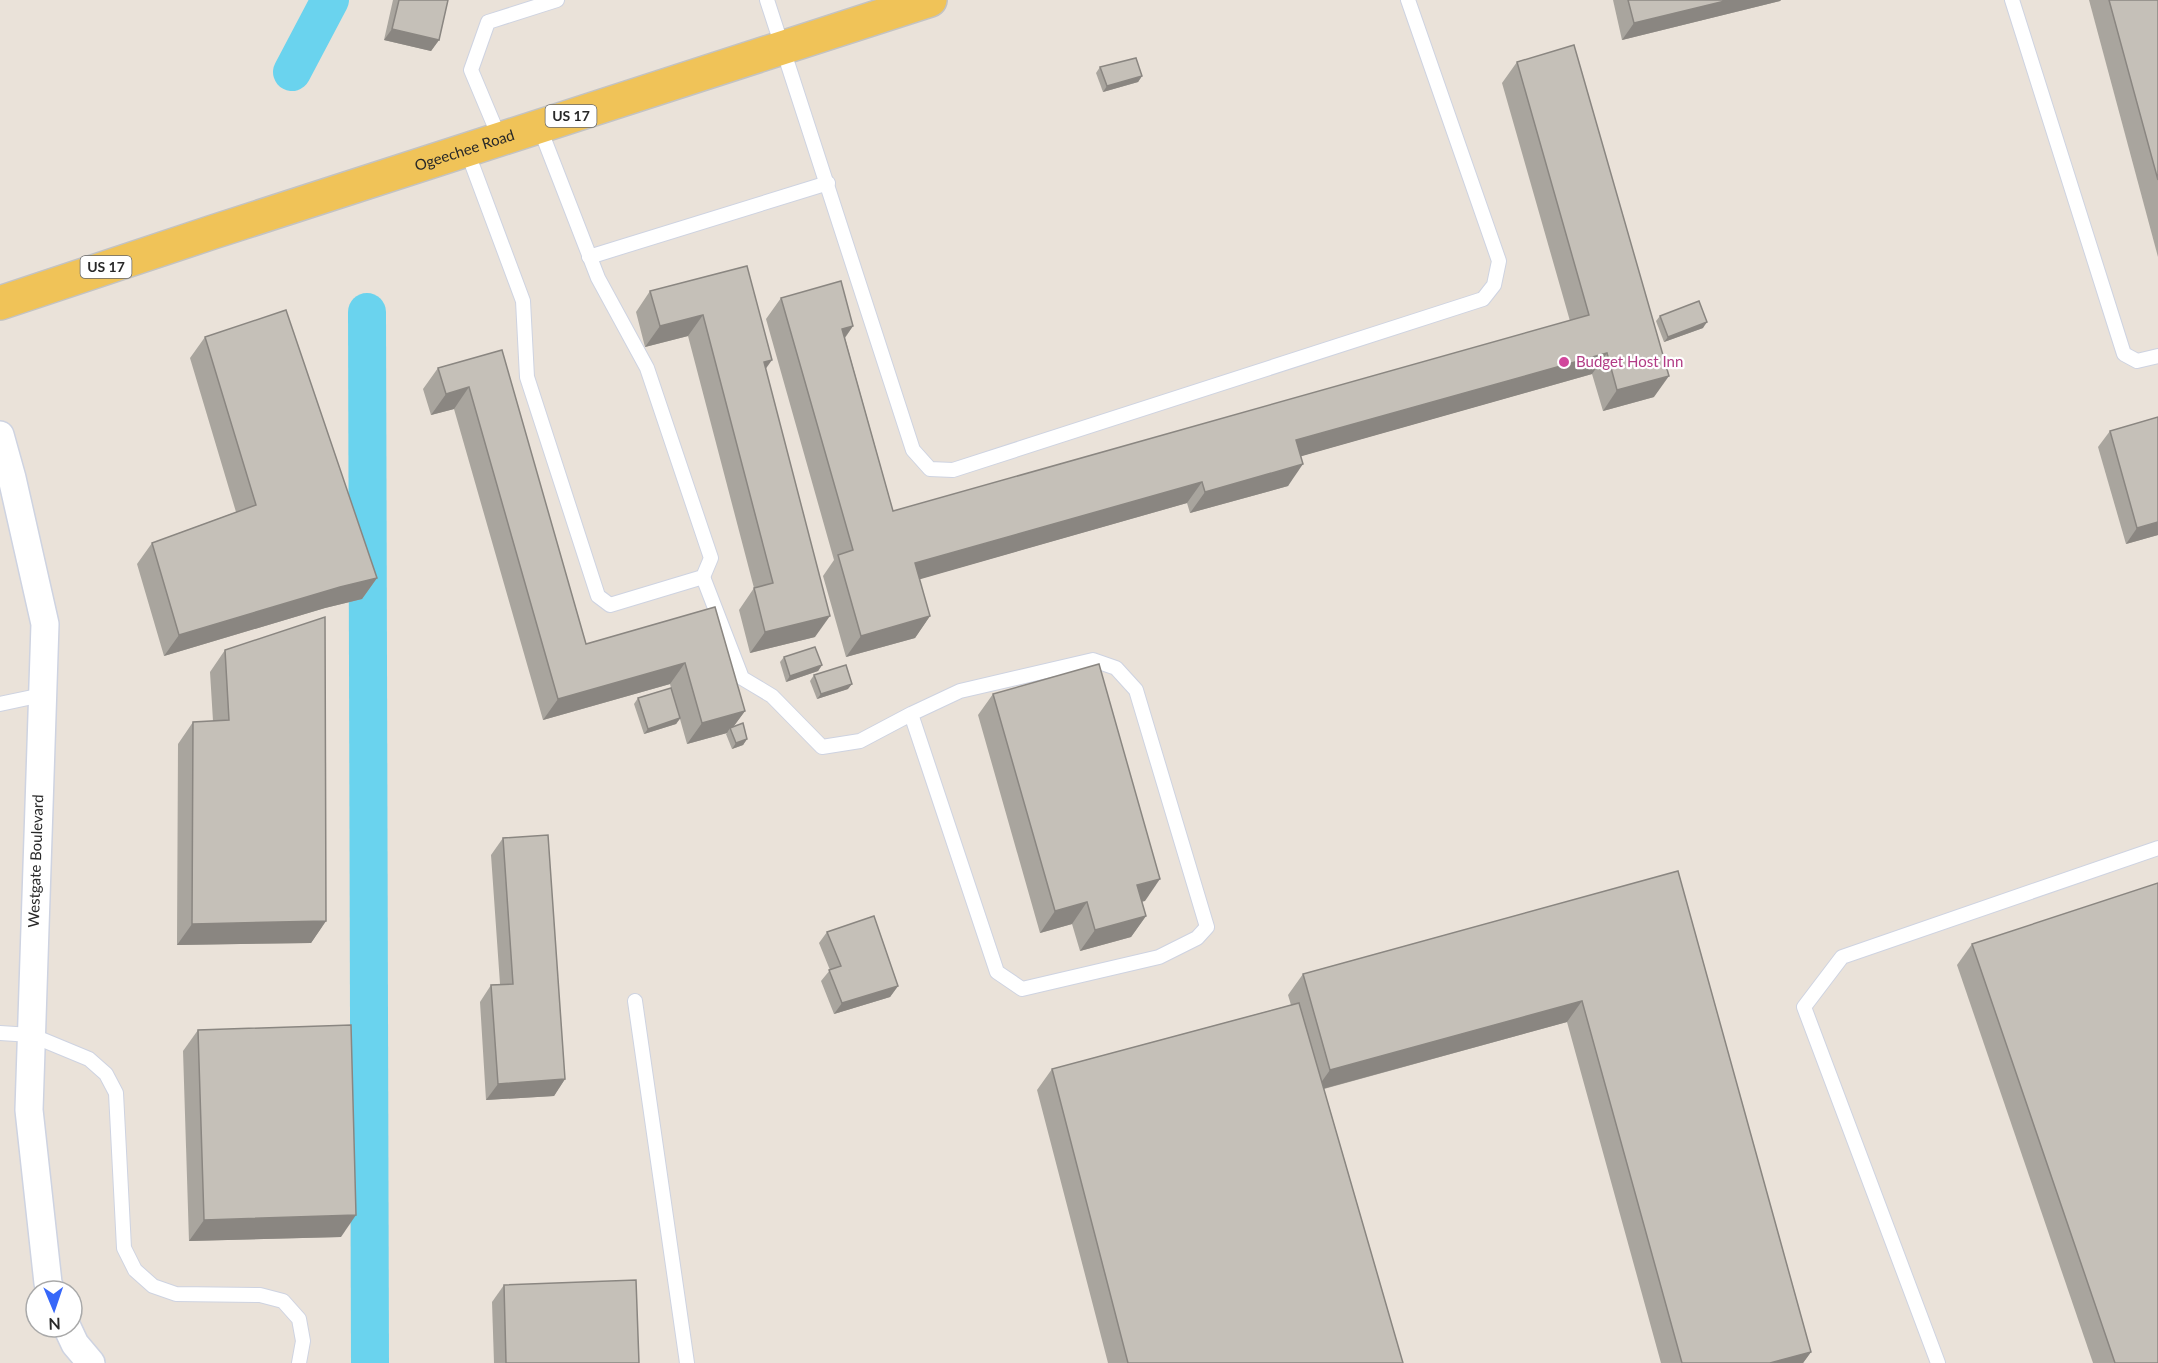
<svg xmlns="http://www.w3.org/2000/svg" width="2158" height="1363" font-family="Lato,sans-serif">
  <style>
    .lines { fill: none; stroke-linecap: round; stroke-linejoin: round }
    .canal { stroke: #6ad3ee; stroke-width: 38 }
    .lane-casing { stroke: #ced3e1; stroke-width: 16 }
    .street-casing { stroke: #ced3e1; stroke-width: 30 }
    .primary-casing { stroke: #c3c3c3; stroke-width: 36 }
    .lane { stroke: #fff; stroke-width: 14 }
    .street { stroke: #fff; stroke-width: 27 }
    .primary { stroke: #f0c358; stroke-width: 33 }
    .wall { fill: #a9a59e }
    .shaded-wall { fill: #8a8681 }
    .building { fill: #c5c0b8; stroke: #8a8681; stroke-width: 1.5 }
    .hotel-dot { fill: #d1479c; stroke: #fff; stroke-width: 2 }
    .labels { text-anchor: middle; stroke-width: 4.5; stroke-linejoin: round; paint-order: stroke }
    .shield { fill: #fff; stroke: #686868; stroke-width: 1.5 }
    .shield-label { font-size: 14px; font-weight: bold; fill: #282828 }
    .street-label { font-size: 15px; fill: #282828; stroke: #fff }
    .hotel-label { font-size: 15px; fill: #b23c85; stroke: #fff; text-anchor: start }
  </style>
  <rect width="100%" height="100%" fill="#eae2d9"/>
  <g class="lines">
    <g class="canal">
      <path d="M292,72L330,0"/>
      <path d="M367,312L370,1363"/>
    </g>
    <g class="lane-casing">
      <g id="lane">
        <path d="M767,0L913,450L930,469L953,470L1483,299L1494,285L1499,261L1408,0"/>
        <path d="M2012,0L2124,354L2137,361L2158,356"/>
        <path d="M500,139L471,70L488,22L557,0"/>
        <path d="M467,151L523,301L527,377L598,596L610,605L703,577L711,558L647,368L598,278L539,126"/>
        <path d="M589,257L828,183"/>
        <path d="M703,577L742,678L772,696L822,747L860,741L911,714L960,691L1093,660L1116,668L1136,690L1207,927L1197,938L1159,957L1022,989L997,972L911,714"/>
        <path d="M0,704L42,695"/>
        <path d="M635,1001L687,1363"/>
        <path d="M0,1033L31,1035L89,1059L106,1074L116,1093L124,1248L135,1270L153,1286L176,1294L260,1295L283,1301L299,1319L303,1341L299,1363"/>
        <path d="M1938,1363L1804,1007L1842,957L2158,848"/>
      </g>
    </g>
    <g class="street-casing">
      <g id="street">
        <path d="M0,435L12,478L45,624L29,1110L48,1283L51,1291"/>
        <path d="M67,1327L75,1344L91,1363"/>
      </g>
    </g>
    <g class="primary-casing">
      <g id="primary">
        <path id="s1" d="M0,303L213,232L930,0"/>
      </g>
    </g>
    <use href="#lane" class="lane"/>
    <use href="#street" class="street"/>
    <use href="#primary" class="primary"/>
  </g>
  <g class="wall">
    <path d="M393,0H448L439,40L431,51L384,40Z"/>
    <path d="M1613,0H1781L1780,1L1622,40Z"/>
    <path d="M2089,0H2158V257Z"/>
    <path d="M1517,62L1654,397L1603,411L1592,374L1301,456L1288,486L1190,513L1187,503L919,579L930,616L915,638L846,657L823,576L834,560L766,319L781,298L853,326L845,338L893,511L1570,321L1502,83Z"/>
    <path d="M1100,67L1142,76L1138,82L1103,92L1096,73Z"/>
    <path d="M747,266L815,637L750,653L739,610L754,588L688,336L645,347L636,312L650,291Z"/>
    <path d="M1660,316L1703,328L1664,342L1656,321Z"/>
    <path d="M205,337L377,578L362,599L325,608L164,656L137,564L152,543L236,512L190,358Z"/>
    <path d="M502,350L586,644L715,607L745,711L733,727L747,739L743,745L732,749L726,734L727,733L687,744L680,719L676,724L644,734L634,704L638,698L674,699L670,684L543,720L454,409L431,415L423,389L438,368Z"/>
    <path d="M2158,417V535L2126,544L2098,447L2110,431Z"/>
    <path d="M225,650L326,921L311,943L177,945L178,744L193,722L213,721L210,672Z"/>
    <path d="M784,657L822,665L818,671L786,682L780,662Z"/>
    <path d="M814,675L848,689L817,699L810,681Z"/>
    <path d="M993,694L1145,901H1142L1146,916L1131,937L1080,951L1072,924L1040,933L978,715Z"/>
    <path d="M503,838L565,1079L554,1096L486,1100L480,1002L491,985L500,984L491,855Z"/>
    <path d="M1678,871L1811,1352L1803,1363H1661L1567,1022L1324,1089L1403,1363H1108L1037,1090L1052,1069L1291,1005L1288,995L1303,974Z"/>
    <path d="M827,932L898,986L890,997L834,1014L821,981L830,970L819,943Z"/>
    <path d="M1972,944L2158,1363H2093L1957,965Z"/>
    <path d="M198,1030L341,1237L189,1241L183,1051Z"/>
    <path d="M504,1285L639,1363H494L492,1302Z"/>
  </g>
  <g class="shaded-wall">
    <path d="M1729,0H1781L1780,1L1622,40L1634,23Z"/>
    <path d="M392,29L439,40L431,51L384,40Z"/>
    <path d="M1142,76L1138,82L1103,92L1107,86Z"/>
    <path d="M703,315L688,336L645,347L660,326Z"/>
    <path d="M1707,322L1703,328L1664,342L1668,337Z"/>
    <path d="M853,326L838,347L842,329Z"/>
    <path d="M1607,353L1592,374L1281,462L1296,440Z"/>
    <path d="M772,360L757,381L764,362Z"/>
    <path d="M1669,376L1654,397L1603,411L1617,390Z"/>
    <path d="M469,387L454,409L431,415L446,394Z"/>
    <path d="M1303,464L1288,486L1190,513L1205,492Z"/>
    <path d="M1202,482L1187,503L900,585L915,563Z"/>
    <path d="M2158,522V535L2126,544L2137,528Z"/>
    <path d="M377,578L362,599L325,608L164,656L179,635L340,587Z"/>
    <path d="M830,616L815,637L750,653L765,632Z"/>
    <path d="M930,616L915,638L846,657L861,636Z"/>
    <path d="M685,663L670,684L543,720L558,699Z"/>
    <path d="M822,665L818,671L786,682L790,676Z"/>
    <path d="M852,684L848,689L817,699L821,694Z"/>
    <path d="M745,711L731,730L730,728L727,733L687,744L702,723Z"/>
    <path d="M680,718L676,724L644,734L648,729Z"/>
    <path d="M747,739L743,745L732,749L736,743Z"/>
    <path d="M1160,879L1145,901L1122,907L1137,885Z"/>
    <path d="M1087,902L1072,924L1040,933L1055,911Z"/>
    <path d="M1146,916L1131,937L1080,951L1095,930Z"/>
    <path d="M326,921L311,943L177,945L192,924Z"/>
    <path d="M898,986L890,997L834,1014L842,1003Z"/>
    <path d="M1582,1001L1567,1022L1315,1091L1330,1070Z"/>
    <path d="M565,1079L554,1096L486,1100L498,1084Z"/>
    <path d="M356,1215L341,1237L189,1241L204,1220Z"/>
    <path d="M1811,1352L1803,1363H1770Z"/>
  </g>
  <g class="building">
    <path d="M399,0H448L439,40L392,29Z"/>
    <path d="M1628,0H1729L1634,23Z"/>
    <path d="M2109,0H2158V180Z"/>
    <path d="M1574,45L1669,376L1617,390L1607,353L1296,440L1303,464L1205,492L1202,482L915,563L930,616L861,636L838,555L853,550L781,298L841,281L853,326L842,329L893,511L1589,315L1517,62Z"/>
    <path d="M1136,58L1142,76L1107,86L1100,67Z"/>
    <path d="M747,266L772,360L764,362L830,616L765,632L754,588L773,583L703,315L660,326L650,291Z"/>
    <path d="M1699,301L1707,322L1668,337L1660,316Z"/>
    <path d="M286,310L377,578L340,587L179,635L152,543L256,505L205,337Z"/>
    <path d="M502,350L586,644L715,607L745,711L702,723L685,663L558,699L469,387L446,394L438,368Z"/>
    <path d="M2158,417V522L2137,528L2110,431Z"/>
    <path d="M325,617L326,921L192,924L193,722L229,720L225,650Z"/>
    <path d="M815,647L822,665L790,676L784,657Z"/>
    <path d="M1099,664L1160,879L1137,885L1146,916L1095,930L1087,902L1055,911L993,694Z"/>
    <path d="M846,665L852,684L821,694L814,675Z"/>
    <path d="M671,688L680,718L648,729L638,698Z"/>
    <path d="M743,723L747,739L736,743L730,728Z"/>
    <path d="M548,835L565,1079L498,1084L491,985L513,984L503,838Z"/>
    <path d="M1678,871L1811,1352L1770,1363H1682L1582,1001L1330,1070L1303,974Z"/>
    <path d="M2158,883V1363H2115L1972,944Z"/>
    <path d="M874,916L898,986L842,1003L829,970L841,966L827,932Z"/>
    <path d="M1299,1003L1403,1363H1128L1052,1069Z"/>
    <path d="M351,1025L356,1215L204,1220L198,1030Z"/>
    <path d="M636,1280L639,1363H506L504,1285Z"/>
  </g>
  <circle class="hotel-dot" cx="1564" cy="362" r="6"/>
  <g class="labels">
    <g class="shield">
      <rect x="545.5" y="105" width="51" height="22" rx="4.5"/>
      <rect x="80.5" y="256" width="51" height="22" rx="4.5"/>
    </g>
    <g class="shield-label">
      <text x="571" y="121">US 17</text>
      <text x="106" y="272">US 17</text>
    </g>
    <g class="street-label">
      <text dy="5" stroke="none"><textPath href="#s1" startOffset="489">Ogeechee Road</textPath></text>
      <text transform="translate(36 861) rotate(-88)" y="5">Westgate Boulevard</text>
    </g>
    <g class="hotel-label">
      <text x="1576" y="367">Budget Host Inn</text>
    </g>
  </g>
  <g transform="translate(54 1309) rotate(178)"><circle r="28" fill="#ffffff" stroke="#a9a9a9" stroke-width="1.5"/>
  <path d="M0-4.5L10 22L0 15L-10 22Z" fill="#3767f9"/>
  <text y="-9" font-size="16" font-weight="bold" text-anchor="middle" fill="#282828">N</text>
  </g>
</svg>
